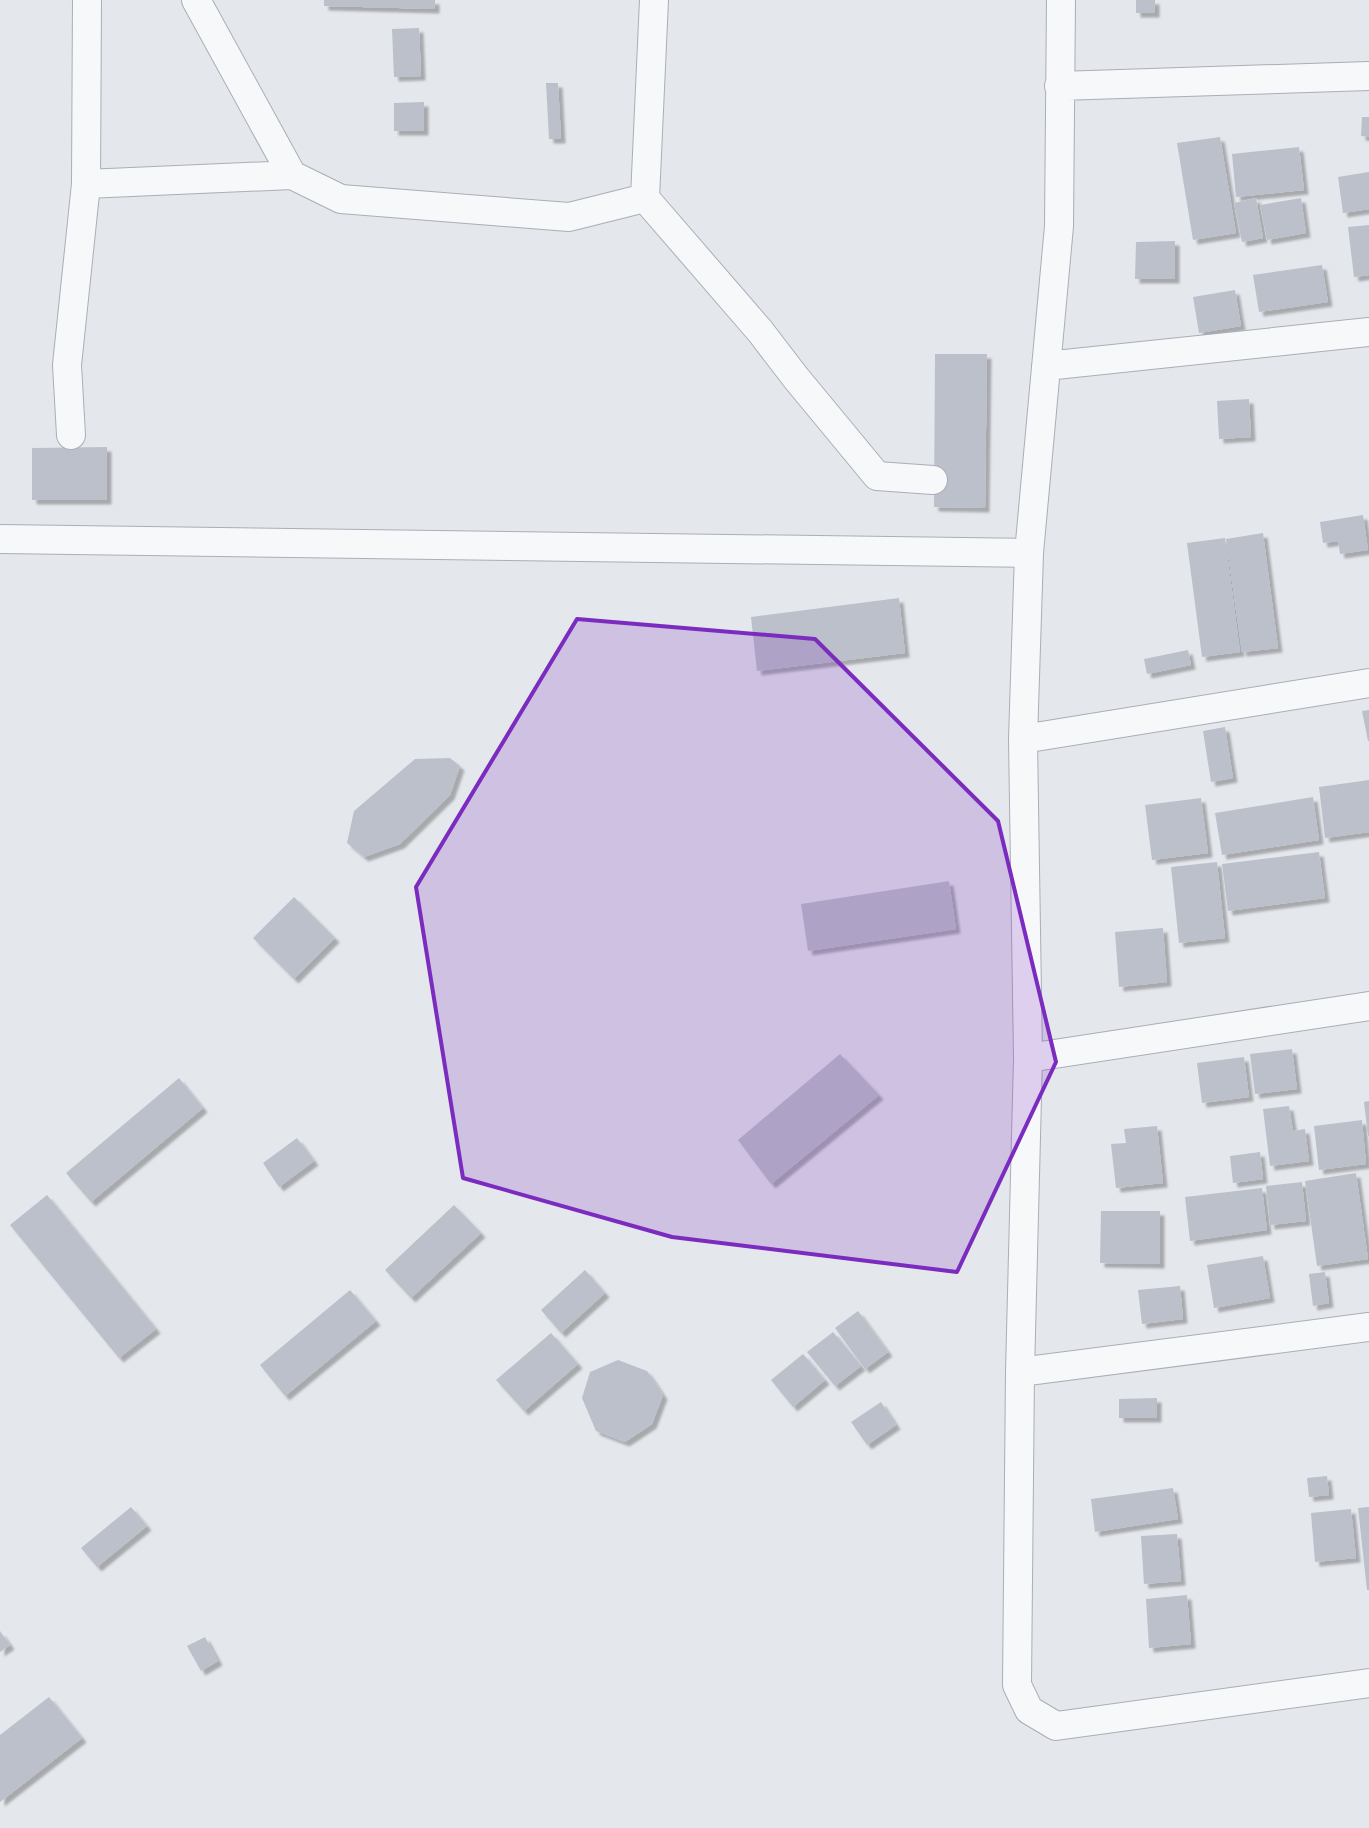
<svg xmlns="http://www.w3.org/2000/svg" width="1369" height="1828" viewBox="0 0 1369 1828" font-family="Commissioner,sans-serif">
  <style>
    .building { fill: #bbc0ca; filter: url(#shadow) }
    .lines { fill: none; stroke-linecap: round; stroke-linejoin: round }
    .minor-casing { stroke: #a9aeb7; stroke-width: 30 }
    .minor { stroke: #f7f8fa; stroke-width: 28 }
    .marked { fill: #7b2cbf; fill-opacity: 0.2; stroke: #7b2cbf; stroke-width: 4; stroke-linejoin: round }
  </style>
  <defs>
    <filter id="shadow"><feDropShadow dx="4.5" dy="4.5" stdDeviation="1" flood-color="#0004"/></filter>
  </defs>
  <rect width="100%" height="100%" fill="#e4e7ec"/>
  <path class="building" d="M324,0H435V9L324,6Z
    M1136,0H1155V13H1136Z
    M419,28L421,76L394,77L392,29Z
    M546,83H558L561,139H549Z
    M424,102V131H394V103Z
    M1362,117H1369V137L1361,136Z
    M1220,137L1236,233L1193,240L1177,143Z
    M1299,147L1304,190L1236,197L1232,154Z
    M1369,172V209L1343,213L1338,177Z
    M1256,198L1263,238L1242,242L1234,203Z
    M1301,198L1306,233L1267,240L1260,205Z
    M1369,225V275L1354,277L1348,227Z
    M1175,241V279H1135L1136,242Z
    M1322,265L1328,302L1259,312L1253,275Z
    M1235,290L1241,326L1199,333L1193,297Z
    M935,354H987L985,508L934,507Z
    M1249,399L1251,437L1219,439L1217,401Z
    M107,447V500H32V448Z
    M1363,515L1368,550L1340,554L1338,541L1323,543L1320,522Z
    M1263,533L1278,648L1242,652L1226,539Z
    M1225,538L1240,652L1202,657L1187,543Z
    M899,598L905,653L757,671L751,617Z
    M1188,650L1191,665L1147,674L1144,659Z
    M1369,710V741H1368L1362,711Z
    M1225,727L1233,778L1211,782L1203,731Z
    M450,758L460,766L450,795L400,844L364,857L347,843L354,811L415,759Z
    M1369,780V832L1325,838L1319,787Z
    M1313,797L1319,840L1222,855L1215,813Z
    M1201,798L1208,853L1152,860L1145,805Z
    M1319,852L1325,898L1228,911L1222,864Z
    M1217,862L1225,938L1179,943L1171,867Z
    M949,881L956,929L808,951L801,904Z
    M294,897L335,938L294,979L253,938Z
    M1163,928L1167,982L1119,987L1115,932Z
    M1292,1049L1297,1089L1255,1094L1250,1054Z
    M840,1054L879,1095L771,1184L738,1140Z
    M1244,1057L1249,1097L1202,1103L1197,1063Z
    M179,1078L203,1108L91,1202L66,1173Z
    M1369,1101V1136H1368L1364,1102Z
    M1289,1106L1293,1131L1305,1129L1309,1161L1270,1166L1263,1109Z
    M1362,1120L1366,1164L1319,1170L1314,1126Z
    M1157,1126L1163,1183L1116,1188L1111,1144L1126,1143L1124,1129Z
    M297,1138L314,1161L279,1187L263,1163Z
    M1260,1152L1263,1179L1233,1183L1230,1156Z
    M1356,1173L1368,1259L1317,1266L1305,1181Z
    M1302,1182L1306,1221L1270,1225L1266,1186Z
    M1262,1188L1267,1230L1190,1241L1185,1197Z
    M47,1195L156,1329L119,1358L10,1225Z
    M454,1205L481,1233L411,1298L385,1270Z
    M1101,1211H1160V1264L1100,1263Z
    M1263,1256L1270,1298L1214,1308L1207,1265Z
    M585,1270L605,1293L561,1333L541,1310Z
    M1325,1272L1329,1303L1313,1306L1309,1274Z
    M1180,1286L1183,1319L1142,1324L1138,1290Z
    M350,1290L376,1321L285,1396L260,1365Z
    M858,1311L888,1352L865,1369L835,1328Z
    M833,1332L861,1366L835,1386L807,1352Z
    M551,1333L578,1364L524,1411L496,1380Z
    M803,1354L825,1380L793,1407L771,1380Z
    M618,1360L647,1371L663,1395L652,1424L625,1442L596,1431L582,1398L590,1372Z
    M1157,1398V1418H1119V1399Z
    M881,1402L896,1425L867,1445L851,1422Z
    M1327,1476L1329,1495L1309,1497L1307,1478Z
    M1173,1488L1178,1519L1095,1532L1091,1499Z
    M131,1507L147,1526L97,1567L81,1548Z
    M1369,1507V1590H1367L1358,1508Z
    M1351,1509L1356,1558L1315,1562L1311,1513Z
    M1177,1534L1181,1581L1144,1584L1141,1536Z
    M1187,1595L1191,1644L1149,1648L1146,1599Z
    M0,1631L10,1645L0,1652Z
    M205,1637L218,1661L201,1671L187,1646Z
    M49,1697L82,1738L0,1802V1735Z"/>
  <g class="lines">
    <defs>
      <path id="minor" d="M196,0L292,175
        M654,0L645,198L760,331L796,378L877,476L933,480
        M1061,0L1059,226L1029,553L1023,739L1028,1058L1020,1372L1017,1685L1029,1710L1056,1726L1369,1683
        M1059,86L1369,76
        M86,184L292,175L341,199L569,217L645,198
        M1046,366L1369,332
        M71,435L67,365L86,184L87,0
        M0,539L1029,553
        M1023,739L1369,683
        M1028,1058L1369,1006
        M1020,1372L1369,1327"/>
    </defs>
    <use href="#minor" class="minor-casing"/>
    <use href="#minor" class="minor"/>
  </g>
  <path class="marked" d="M577,619L815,639L998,821L1056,1062L957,1272L672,1237L463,1178L416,887Z"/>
</svg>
